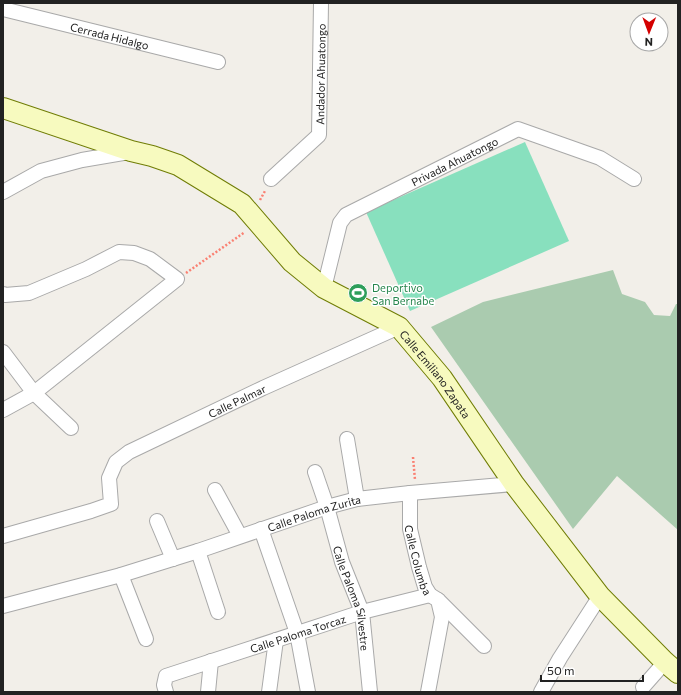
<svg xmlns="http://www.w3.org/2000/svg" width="681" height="695" viewBox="0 0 681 695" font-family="Commissioner,sans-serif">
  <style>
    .cemetery { fill: #aacbaf }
    .pitch { fill: #88e0be }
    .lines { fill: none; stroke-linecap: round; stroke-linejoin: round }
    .street-casing { stroke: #a9a9a9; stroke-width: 16 }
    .secondary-casing { stroke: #707d05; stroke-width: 22 }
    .path { stroke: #fa8072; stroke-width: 2.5; stroke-dasharray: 2 2; stroke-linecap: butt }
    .street { stroke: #fff; stroke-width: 14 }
    .secondary { stroke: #f7fabf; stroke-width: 20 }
    .labels { text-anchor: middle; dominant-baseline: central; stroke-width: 3; stroke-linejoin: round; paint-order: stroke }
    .street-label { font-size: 11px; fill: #222; stroke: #fff }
    .leisure-label { font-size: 11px; fill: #27864d; stroke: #fff; text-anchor: start }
  </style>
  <rect width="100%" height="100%" fill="#f2efe9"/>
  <path class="cemetery" d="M613,270L622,294L645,302L654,315L670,316L676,304H678V530L617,476L573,529L431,327L483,302Z"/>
  <path class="pitch" d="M525,142L569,241L410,311L366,212Z"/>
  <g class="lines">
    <defs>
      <g id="street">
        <path id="s1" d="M3,9L218,62"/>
        <path id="s2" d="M271,179L319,135L321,3"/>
        <path d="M3,192L41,171L82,160L129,152"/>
        <path id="s3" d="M324,288L340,223L346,215L518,129L600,158L634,179"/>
        <path d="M3,294L5,295L29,293L86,269L119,252L134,253L150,259L177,279L34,393L3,410"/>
        <path d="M3,352L34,393L71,428"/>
        <path d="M347,439L357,499"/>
        <path id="s4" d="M315,472L327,507L342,562L362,612L370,692"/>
        <path d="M215,490L240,536"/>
        <path id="s5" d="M410,493V529L419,567L425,587L430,595L438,600L442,617L428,692"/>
        <path d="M157,521L173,559"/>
        <path d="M261,529L297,633L308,692"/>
        <path id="s6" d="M3,536L91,511L111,504L109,478L116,462L129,452L263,388L399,327"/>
        <path d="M198,551L218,612"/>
        <path d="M121,575L146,639"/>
        <path d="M438,600L484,646"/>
        <path id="s7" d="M3,606L121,575L198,551L327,507L357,499L410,493L514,484"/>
        <path d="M643,687L665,662"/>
        <path id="s8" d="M166,692L164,685L166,676L362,612L430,595"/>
        <path d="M208,692L211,661"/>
        <path d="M269,692L276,640"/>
        <path d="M541,692L560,658L600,596"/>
      </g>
      <g id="secondary">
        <path id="s9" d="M3,108L131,151L152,156L178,165L242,204L292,262L324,288L399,327L442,378L514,484L600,596L665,662L678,673"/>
      </g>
    </defs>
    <use href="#street" class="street-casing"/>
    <use href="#secondary" class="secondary-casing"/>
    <path class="path" d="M260,200L265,191
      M186,273L245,232
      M413,457L415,480"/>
    <use href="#street" class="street"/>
    <use href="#secondary" class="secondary"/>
  </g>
  <defs>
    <symbol id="stadium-disc" viewBox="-11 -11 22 22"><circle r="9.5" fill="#2e9e5b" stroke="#fff"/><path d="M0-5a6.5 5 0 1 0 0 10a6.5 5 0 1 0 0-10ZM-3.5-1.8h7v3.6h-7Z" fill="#fff"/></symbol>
  </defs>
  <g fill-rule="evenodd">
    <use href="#stadium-disc" x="347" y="282" width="22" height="22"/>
  </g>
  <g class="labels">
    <g class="street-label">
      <text stroke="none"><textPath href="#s1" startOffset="110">Cerrada Hidalgo</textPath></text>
      <text stroke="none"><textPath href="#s2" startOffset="126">Andador Ahuatongo</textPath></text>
      <text stroke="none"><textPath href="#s3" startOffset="198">Privada Ahuatongo</textPath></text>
      <text stroke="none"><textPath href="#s9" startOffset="521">Calle Emiliano Zapata</textPath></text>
      <text stroke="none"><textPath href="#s6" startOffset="292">Calle Palmar</textPath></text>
      <text stroke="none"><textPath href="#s7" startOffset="325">Calle Paloma Zurita</textPath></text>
      <text stroke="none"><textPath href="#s5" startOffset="68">Calle Columba</textPath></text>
      <text stroke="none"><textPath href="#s4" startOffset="132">Calle Paloma Silvestre</textPath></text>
      <text stroke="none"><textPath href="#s8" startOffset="155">Calle Paloma Torcaz</textPath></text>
    </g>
    <g class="leisure-label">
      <text x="372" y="287">Deportivo<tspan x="372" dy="13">San Bernabe</tspan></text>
    </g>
  </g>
  <rect width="681" height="695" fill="none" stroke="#222222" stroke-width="8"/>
  <g transform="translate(649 32) rotate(181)"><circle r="19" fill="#ffffff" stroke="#a7a7a7"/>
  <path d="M0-3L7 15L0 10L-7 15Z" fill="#d40000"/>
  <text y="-6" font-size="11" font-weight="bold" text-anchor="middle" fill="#222222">N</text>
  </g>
  <path d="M541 675v6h102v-6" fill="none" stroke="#222222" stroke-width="2"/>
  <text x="547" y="675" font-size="12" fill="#222222" stroke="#ffffff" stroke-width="3" paint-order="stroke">50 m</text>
</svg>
